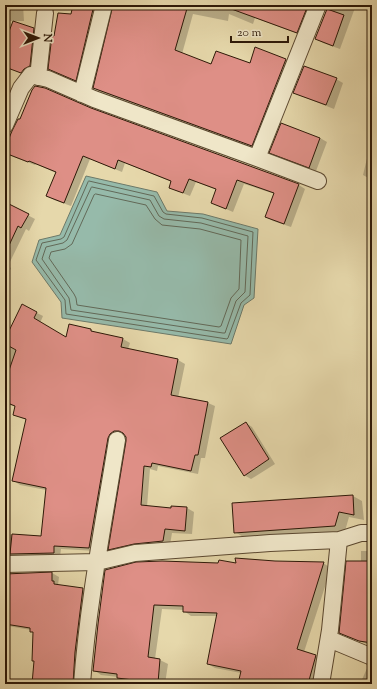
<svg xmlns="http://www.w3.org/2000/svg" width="377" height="689" viewBox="0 0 377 689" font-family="'Sorts Mill Goudy',serif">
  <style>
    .water { fill: #96baaa; stroke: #6c7969 }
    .shadow { fill: #0003 }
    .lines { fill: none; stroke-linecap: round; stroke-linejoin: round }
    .shore { stroke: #626958; stroke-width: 1 }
    .building { fill: #de8f86; stroke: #2d1807 }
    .minor-casing { stroke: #5b4830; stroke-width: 18 }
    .minor { stroke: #efe6c8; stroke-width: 16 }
  </style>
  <rect width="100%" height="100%" fill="#e6d8ab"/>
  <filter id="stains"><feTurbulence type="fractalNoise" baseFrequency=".005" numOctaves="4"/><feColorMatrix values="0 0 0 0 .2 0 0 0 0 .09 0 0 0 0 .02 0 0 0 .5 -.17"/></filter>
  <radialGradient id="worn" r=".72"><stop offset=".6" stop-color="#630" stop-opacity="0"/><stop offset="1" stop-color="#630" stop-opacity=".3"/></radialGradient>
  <path class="water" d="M86,176L157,192L167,211L203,214L258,229L254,298L244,305L231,344L62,318L61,302L32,262L39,240L60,235Z"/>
  <path class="shadow" d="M5,5H23L24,21H5Z
    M74,5H102L82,84L56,73L49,69L55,37L72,15Z
    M114,5H316L304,36L255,18L253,24L229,14L228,21L193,14L182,54L212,65L250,64L256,49L286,60L293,64L259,149L101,92L94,88Z
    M328,5H356L340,49L323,43L316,39L328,9Z
    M33,29L40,33L34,71L5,59V45Z
    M336,79L343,83L334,109L301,96L294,93Z
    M90,109L299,185L305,189L291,227L273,221L266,217L275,194L244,184L233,212L212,203L217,190L196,182L190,196L177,191L170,187L172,182L125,163L122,172L90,159L71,206L54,200L47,196L56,173L36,164L35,165L11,156L5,152V151Z
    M320,138L327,142L316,171L277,156Z
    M369,150L372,151V180L363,175Z
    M5,203L35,219L29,231L26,229L8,266L11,268L5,282Z
    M23,306L43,316L40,323L66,339L69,325L91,330L96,333L123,339L130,343L128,349L178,360L185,364L178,398L208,403L215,406L205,458H201L198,474L158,466L157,471L150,469L147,507L172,509V507L187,508L194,512L192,534L172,533L170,545L116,553L110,549L127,441L125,434H121L96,551L61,549L60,557L5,562V534L42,537L46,490L20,485L14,481L27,420L21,418L14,414L16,407L5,403V341Z
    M246,423L252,427L275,464L251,479L244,475Z
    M353,496L362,501L364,520L349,517L345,531L245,538L235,532Z
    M361,551H372V646L348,637L340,632L361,562Z
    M323,563L331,568L304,652L316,656L323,660L315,684H239L241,673L215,668L208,664L217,616H191L184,611V610L162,609L155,659L160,660L168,664L165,684H140L125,682L118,678V677L101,675L94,670L99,624L237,564Z
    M52,573L59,577L58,585L83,589L90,593L79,684H33L34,661L33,660L34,633L31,631V630L8,626L6,637H5V574Z
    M368,666L372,667V684H360Z"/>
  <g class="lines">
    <path class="shore" d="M89,181L154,196L163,212L166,214L202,218L253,232L250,295L241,303L228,338L227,339L66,314L65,300L36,260L42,243L61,239L64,237L88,182Z
      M92,187L150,200L159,216L164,219L201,223L248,236L245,292L236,301L225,333H223L71,310L69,298L42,259L46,247L63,243L67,240L91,188Z
      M96,194L146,205L155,219L162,225L200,229L241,240L239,289L231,298L221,326L219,327L77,305L76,298L74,294L49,258L51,252L65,249L72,244L94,195Z"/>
  </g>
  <path class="building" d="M73,5H94L76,81L48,69L52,35L54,36L58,13L71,14Z
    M113,5H188L175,50L211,64L216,51L250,63L255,47L286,59L252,146L93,88Z
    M226,5H308L297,33L226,7Z
    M327,9L344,15L333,46L315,39Z
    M13,21L34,28L30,66L24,69L21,73L5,67V42Z
    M304,66L337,78L326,105L293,93Z
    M35,86L45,88L91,108L299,184L284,224L265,217L274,193L237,180L226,209L211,203L216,189L189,179L183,193L169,188L171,181L118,160L115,169L83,156L64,203L46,196L56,172L29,161L28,162L5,153V148L12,131L18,119H20L32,90Z
    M281,123L320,138L309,168L269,153Z
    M5,202L29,214L21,228L18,226L5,254Z
    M22,304L37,312L34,318L66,337L69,324L91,329V331L123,338L121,347L178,359L171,395L208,402L198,455H195L191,471L152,463L151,467L144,466L141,505L171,508V506L187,507L185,531L165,529L163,541L134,544L108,550L126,441V437L123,433L119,431H114L110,434L108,438L89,548L54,546V553L10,554L12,534L41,536L46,488L12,481L26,419L13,415L15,406L5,402V382L16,350L5,344V339Z
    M246,422L269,459L244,476L220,438Z
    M353,495L354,515L339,512L335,526L234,533L232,503Z
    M235,558L275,561L324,562L297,649L316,655L308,684H238L241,671L207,664L217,613L183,612V606L154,605L148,657L160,659L158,683L117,678V674L93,671L98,624L105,570L136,562L162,561L218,563L219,560L236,563Z
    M346,561H372V643L359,641L339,633Z
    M52,572V581H54V584L83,588L75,652L73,684H32L34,661H32L33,632H30V628L5,624V574Z"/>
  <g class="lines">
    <defs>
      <path id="minor" d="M38,77L45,13
        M82,94L104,5
        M5,125L21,88L31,75L48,79L94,99L257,158L318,181
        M257,158L318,5
        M5,564L97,562L135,553L270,543L339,540L361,533H372
        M329,639L372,657
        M82,684C88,602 104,521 117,440
        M321,684L330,630L339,540"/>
    </defs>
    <use href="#minor" class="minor-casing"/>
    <use href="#minor" class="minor"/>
  </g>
  <rect width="377" height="689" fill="none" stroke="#e6d8ab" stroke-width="20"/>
  <rect x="6" y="6" width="365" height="677" fill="none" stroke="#2d1807" stroke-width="2"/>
  <rect x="10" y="10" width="357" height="669" fill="none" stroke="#2d1807"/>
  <g transform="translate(38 38) rotate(90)" stroke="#efe6c8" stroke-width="3" paint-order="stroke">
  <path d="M0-3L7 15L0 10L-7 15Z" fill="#2d1807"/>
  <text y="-6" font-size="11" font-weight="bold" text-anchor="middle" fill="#2d1807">N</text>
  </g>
  <path d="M231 36v6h57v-6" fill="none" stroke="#2d1807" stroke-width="2"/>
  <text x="237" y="36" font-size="12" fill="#2d1807" stroke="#efe6c8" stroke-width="3" paint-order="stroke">20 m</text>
  <rect width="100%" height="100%" filter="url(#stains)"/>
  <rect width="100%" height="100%" fill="url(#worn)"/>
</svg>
